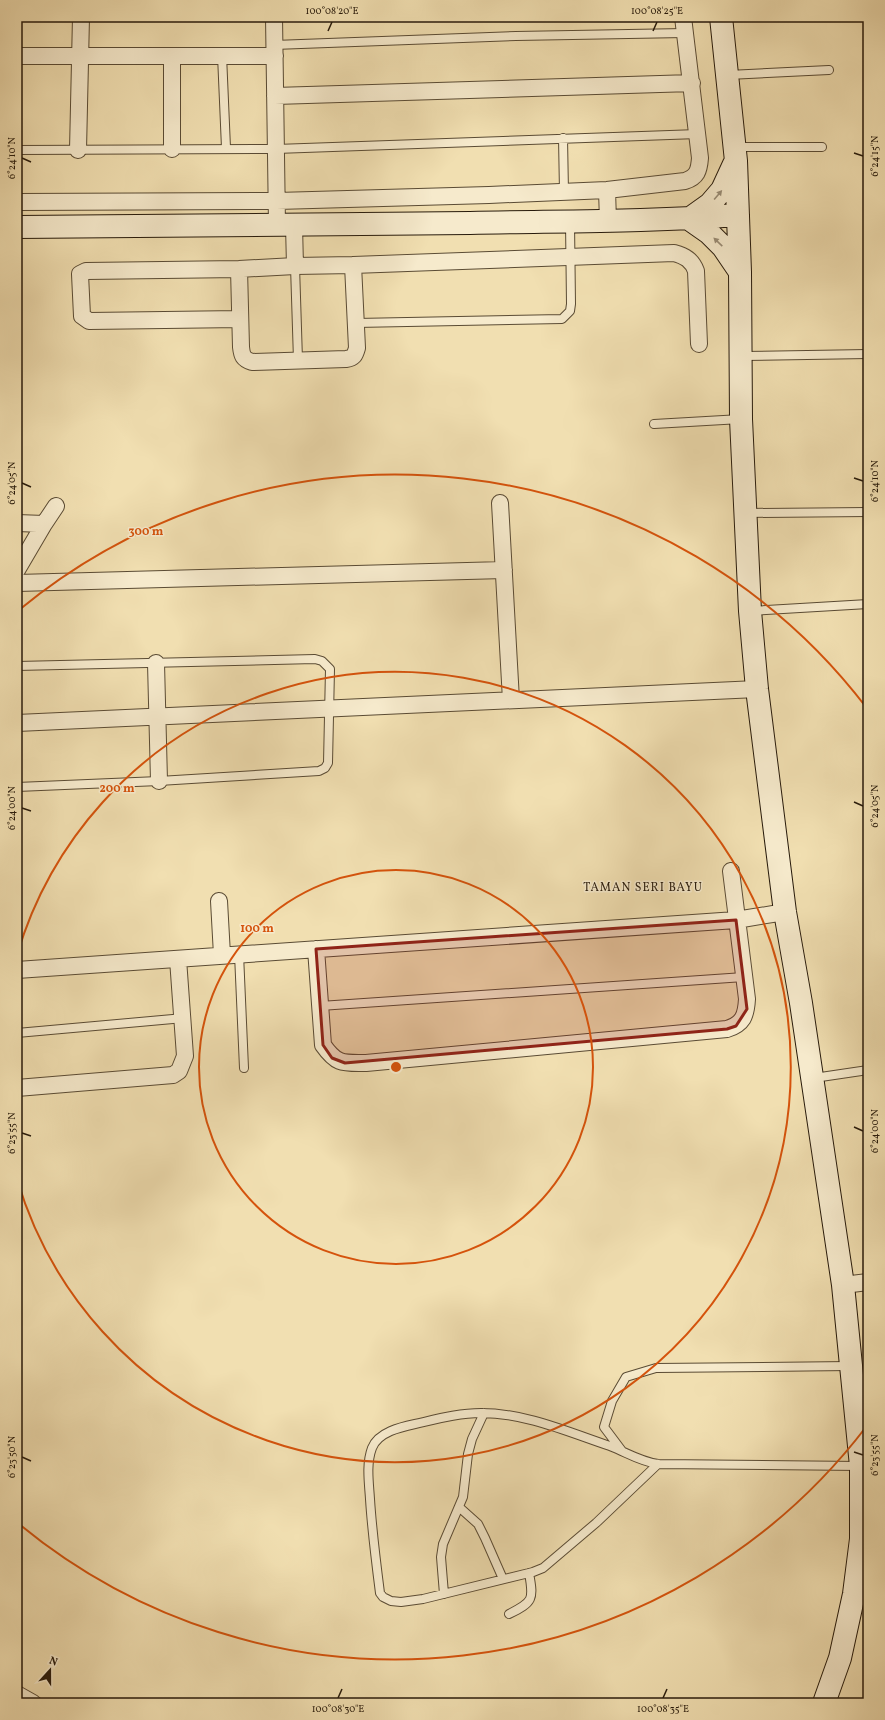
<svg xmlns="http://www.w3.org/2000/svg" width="885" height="1720" viewBox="0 0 885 1720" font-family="Vollkorn,serif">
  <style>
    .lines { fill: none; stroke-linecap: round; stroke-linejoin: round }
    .lane-casing { stroke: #5a4b34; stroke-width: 10 }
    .street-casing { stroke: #5a4b34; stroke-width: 18 }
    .secondary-casing { stroke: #271a0b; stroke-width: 24 }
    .lane { stroke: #f6eacc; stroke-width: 8 }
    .street { stroke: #f6eacc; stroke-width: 16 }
    .secondary { stroke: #f6eacc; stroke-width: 22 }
    .oneway { fill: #998c75 }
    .marked { fill: #8f2418; fill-opacity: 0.2; stroke: #8f2418; stroke-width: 3; stroke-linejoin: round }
    .ticks { fill: none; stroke: #271a0b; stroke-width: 1.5 }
    .ring { fill: none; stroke: #d5530c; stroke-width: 2 }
    .labels { text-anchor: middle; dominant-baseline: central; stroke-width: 3; stroke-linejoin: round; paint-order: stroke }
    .neighbourhood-label { font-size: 12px; letter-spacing: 1px; fill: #271a0b; stroke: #f6eacc }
    .centre { fill: #d5530c; stroke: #f6eacc; stroke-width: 2 }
    .ring-label { font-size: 12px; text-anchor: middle; font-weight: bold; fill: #d5530c; stroke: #f6eacc; stroke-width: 3; stroke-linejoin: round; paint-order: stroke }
    .neatline { fill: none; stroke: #271a0b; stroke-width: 1.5 }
    .ticks-label { font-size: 10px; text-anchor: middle; fill: #271a0b }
  </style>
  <rect width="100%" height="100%" fill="#f1dfb1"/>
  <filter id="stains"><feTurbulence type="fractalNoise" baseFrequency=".005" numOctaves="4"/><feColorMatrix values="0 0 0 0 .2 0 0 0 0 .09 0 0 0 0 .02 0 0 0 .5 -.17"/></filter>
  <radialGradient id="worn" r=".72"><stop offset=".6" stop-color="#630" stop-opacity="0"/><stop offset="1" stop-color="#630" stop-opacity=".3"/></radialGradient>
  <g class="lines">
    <defs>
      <path id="lane" d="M274,45L516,36L685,33
        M222,55L226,148
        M728,75L829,70
        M563,138L564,192
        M735,147H822
        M17,150L276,149L698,134
        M295,266L298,360
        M356,323L562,319L570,311L571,304L570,222
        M742,356L868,354
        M654,424L741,419
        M747,513L868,512
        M751,611L868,604
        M17,666L315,659L322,661L330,669L328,763L325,768L319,771L159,781L17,787
        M239,954L244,1068
        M320,1006L744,977
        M17,1033L184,1018
        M814,1078L868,1070
        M622,1451L604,1427L612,1401L626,1377L656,1368L850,1366
        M658,1464L596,1523L543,1568L533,1572L423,1599L401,1602L391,1601L383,1597L380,1593C376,1562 372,1531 370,1499C369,1483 366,1464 372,1448C378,1432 401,1427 415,1424C437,1419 459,1413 481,1413C526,1413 568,1432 610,1446C628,1453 639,1461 658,1464L860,1466
        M459,1507L478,1524L485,1538L503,1579
        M444,1594L441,1557L443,1544L463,1497L468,1454L472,1439L484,1413
        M509,1614C533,1602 534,1600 529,1573"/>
      <path id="street" d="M274,17L277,225
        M17,56H275
        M172,56V149
        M275,96L692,83
        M78,150L81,17
        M607,190L608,221
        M17,202L277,201L489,195L607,190L685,181C697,177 699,171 700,158L683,17
        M294,225L295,266
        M239,269L241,347C242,356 243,359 252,362L346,359C354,358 355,355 357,348L353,265
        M240,319L89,321L82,316L80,274L86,271L239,269L295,266L353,265L674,253C685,256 692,260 696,271L699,344
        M500,503L511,700
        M17,523L44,524
        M17,570L44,524L56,506
        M17,583L504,570
        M156,663L159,781
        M17,723L757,689
        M219,901L222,955
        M316,949L323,1045C337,1065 343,1063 366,1063L727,1029C743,1024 746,1016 747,999L731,871
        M17,970L736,920L785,912
        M17,1088L173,1075L179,1071L185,1056L178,959
        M843,1285L868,1282
        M17,1694L33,1703"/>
      <path id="secondary" d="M721,17L736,161L740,272L741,419L750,611L757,689L785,912L801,1003L843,1285L861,1466V1539L854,1594L840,1658L824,1703
        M689,219L710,204L722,190L734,164
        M689,219L709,233L723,247L740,272
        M17,227C168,226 319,225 470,223C559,221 649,222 738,215"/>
    </defs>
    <use href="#lane" class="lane-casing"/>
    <use href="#street" class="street-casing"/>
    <use href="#secondary" class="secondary-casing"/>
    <use href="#lane" class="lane"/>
    <use href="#street" class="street"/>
    <use href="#secondary" class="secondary"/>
  </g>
  <defs><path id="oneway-solid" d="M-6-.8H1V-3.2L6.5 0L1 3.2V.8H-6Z"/></defs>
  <g class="oneway">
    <use href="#oneway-solid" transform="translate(718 195) rotate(-50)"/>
    <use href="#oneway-solid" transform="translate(718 242) rotate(-136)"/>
  </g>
  <path class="marked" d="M736,920L747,1009L736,1026L727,1029L345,1063L332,1058L323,1045L316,949Z"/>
  <path class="ticks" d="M328,31L332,22M653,31L657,22M854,153L863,156M22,158L31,162M854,478L863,481M22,483L31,487M854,802L863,806M22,808L31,811M854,1127L863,1131M22,1133L31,1136M854,1452L863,1455M22,1457L31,1461M338,1698L342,1689M663,1698L667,1689"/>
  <g class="ring">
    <circle cx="396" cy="1067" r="197"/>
    <path d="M17 955A395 395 0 1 1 17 1179"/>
    <path d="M866 1427A592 592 0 0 1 19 1524M19 610A592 592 0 0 1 866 707"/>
  </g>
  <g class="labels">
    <g class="neighbourhood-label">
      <text x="643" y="888">TAMAN SERI BAYU</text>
    </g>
  </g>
  <circle cx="396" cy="1067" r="6" class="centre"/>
  <g class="ring-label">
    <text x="146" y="535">300 m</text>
    <text x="117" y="792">200 m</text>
    <text x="257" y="932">100 m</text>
  </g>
  <rect width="885" height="1720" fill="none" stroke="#f1dfb1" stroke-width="44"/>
  <g transform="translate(50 1670) rotate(21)" stroke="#f6eacc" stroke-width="3" paint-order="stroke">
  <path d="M0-3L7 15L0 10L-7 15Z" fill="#271a0b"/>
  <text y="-6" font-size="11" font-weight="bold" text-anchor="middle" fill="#271a0b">N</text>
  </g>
  <rect x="22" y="22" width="841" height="1676" class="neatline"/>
  <g class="ticks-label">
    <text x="332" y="14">100°08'20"E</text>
    <text x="657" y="14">100°08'25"E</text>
    <text transform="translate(874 156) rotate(-90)" y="4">6°24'15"N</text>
    <text transform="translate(11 158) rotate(-90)" y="4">6°24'10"N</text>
    <text transform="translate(874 481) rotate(-90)" y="4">6°24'10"N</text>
    <text transform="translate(11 483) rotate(-90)" y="4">6°24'05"N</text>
    <text transform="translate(874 806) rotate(-90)" y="4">6°24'05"N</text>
    <text transform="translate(11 808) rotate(-90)" y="4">6°24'00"N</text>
    <text transform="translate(874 1131) rotate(-90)" y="4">6°24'00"N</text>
    <text transform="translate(11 1133) rotate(-90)" y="4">6°23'55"N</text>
    <text transform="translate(874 1455) rotate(-90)" y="4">6°23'55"N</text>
    <text transform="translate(11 1457) rotate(-90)" y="4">6°23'50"N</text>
    <text x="338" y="1712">100°08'30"E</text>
    <text x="663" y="1712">100°08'35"E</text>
  </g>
  <rect width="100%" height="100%" filter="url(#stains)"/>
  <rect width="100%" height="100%" fill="url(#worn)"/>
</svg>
